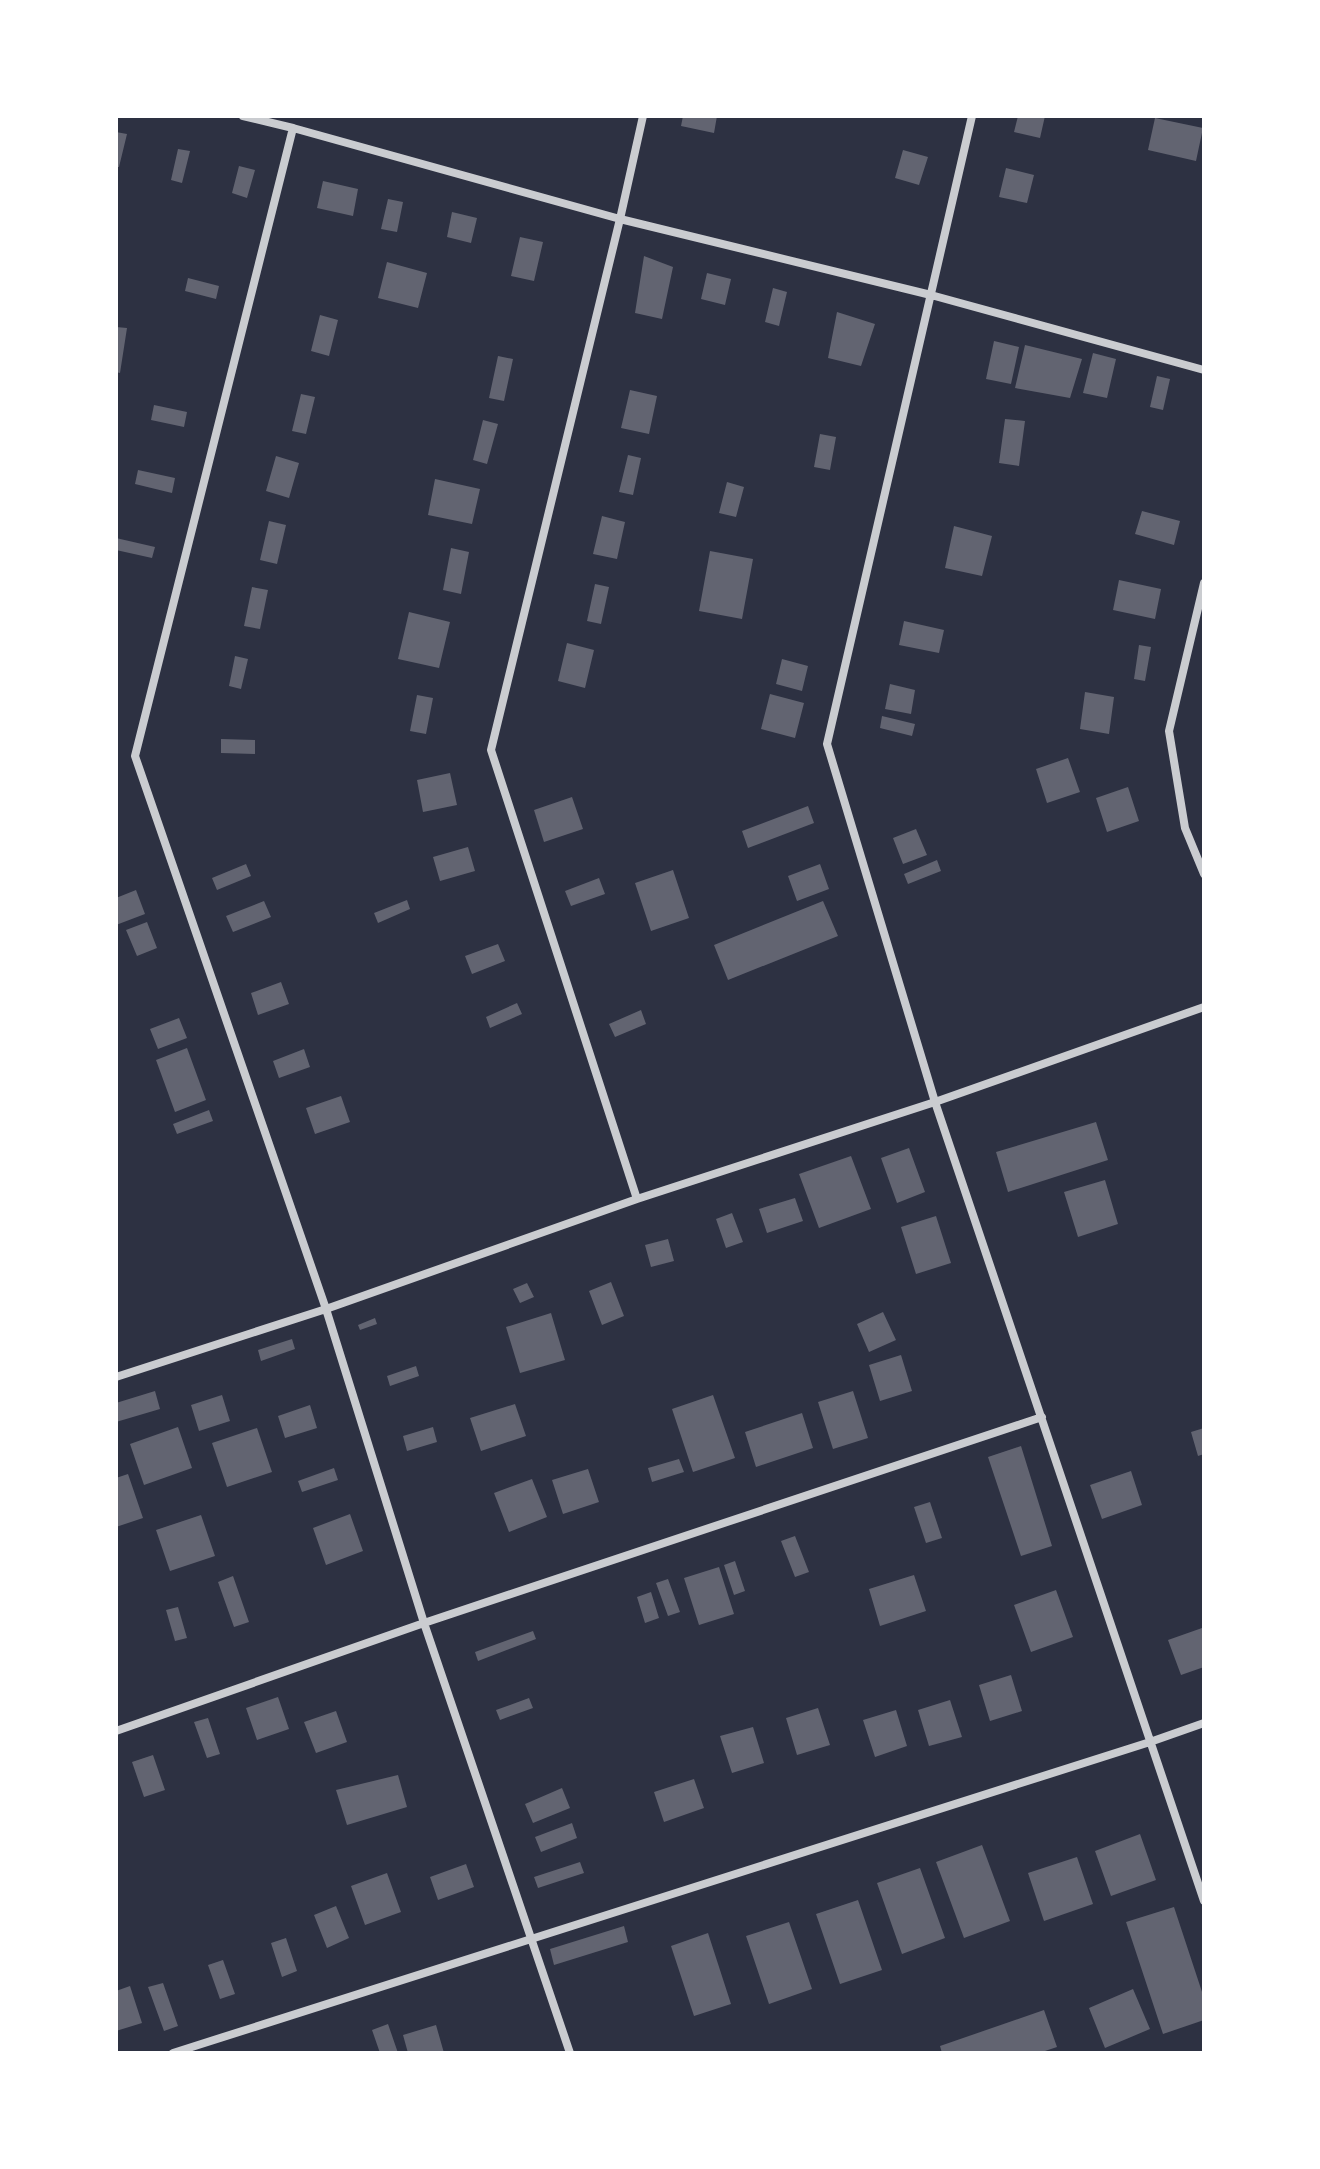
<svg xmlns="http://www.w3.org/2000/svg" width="1320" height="2169" viewBox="0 0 1320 2169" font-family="Roboto,sans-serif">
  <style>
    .building { fill: #626471 }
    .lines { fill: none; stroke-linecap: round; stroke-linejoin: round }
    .minor { stroke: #caccd0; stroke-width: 8 }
  </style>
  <rect width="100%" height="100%" fill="#2d3142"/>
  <path class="building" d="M683,116H717L714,133L681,126Z
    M1018,116H1045L1040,138L1014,132Z
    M1155,118L1203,128L1196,161L1148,150Z
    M116,132L127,134L119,167H116Z
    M178,149L190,151L182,183L171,180Z
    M903,150L928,157L919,185L895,178Z
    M239,166L255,170L247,198L232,193Z
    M1006,168L1034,175L1027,203L999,197Z
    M323,181L358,189L353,216L317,208Z
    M388,199L403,202L397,232L381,229Z
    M452,212L477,218L471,243L447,237Z
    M520,237L543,242L534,281L511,276Z
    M644,256L673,267L662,319L635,313Z
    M387,262L427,273L418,308L378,298Z
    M707,273L731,279L725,305L701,299Z
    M188,278L219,286L216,299L185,291Z
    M773,288L787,292L779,326L765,322Z
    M837,312L875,324L861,366L828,358Z
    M320,315L338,320L329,356L311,351Z
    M116,327L127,328L120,373L116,372Z
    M994,341L1019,347L1011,384L986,379Z
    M1025,345L1082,359L1070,398L1015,388Z
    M1093,353L1116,359L1107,398L1083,393Z
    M498,356L513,359L504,401L489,398Z
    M1157,376L1170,379L1163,410L1150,407Z
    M630,390L657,396L649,434L621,428Z
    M301,394L315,397L306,434L292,431Z
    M154,405L187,412L184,427L151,420Z
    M1005,419L1025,421L1019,466L999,463Z
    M483,420L498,424L487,464L473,460Z
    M820,434L836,437L830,470L814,467Z
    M628,455L641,458L633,495L619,492Z
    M276,456L299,463L289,498L266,491Z
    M138,470L175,478L172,493L135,484Z
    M435,479L480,489L472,524L428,515Z
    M727,482L744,487L736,517L719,513Z
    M1142,511L1180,521L1174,545L1135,534Z
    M602,516L625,522L617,559L593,554Z
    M269,521L286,525L277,564L260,560Z
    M954,526L992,536L982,576L945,568Z
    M116,538L155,547L152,558L116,550Z
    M451,548L469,552L461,594L443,590Z
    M710,551L753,559L742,619L699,611Z
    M1119,580L1161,589L1155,619L1113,610Z
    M595,584L609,587L601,624L587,621Z
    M252,587L268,590L260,629L244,626Z
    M409,612L450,622L439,668L398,659Z
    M904,621L944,630L939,653L899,645Z
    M567,643L594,650L585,688L558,681Z
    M1139,645L1151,647L1145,681L1134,679Z
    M235,656L248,659L241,689L229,686Z
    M782,659L808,666L802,691L776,684Z
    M890,684L915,690L911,714L885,709Z
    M1085,692L1114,697L1109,734L1080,729Z
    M770,694L804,703L795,738L761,729Z
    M417,695L433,698L426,734L410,731Z
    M882,716L915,724L912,736L880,728Z
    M221,739L255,740V754L221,753Z
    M1068,758L1080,792L1047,803L1036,769Z
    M450,773L457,805L423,812L417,780Z
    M1128,787L1139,821L1107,832L1096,798Z
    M572,797L583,829L544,842L534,810Z
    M808,806L814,823L748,848L742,831Z
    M916,829L927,855L903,864L893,838Z
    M468,847L475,871L440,881L433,857Z
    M937,860L941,871L908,884L904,874Z
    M246,864L251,876L217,890L212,878Z
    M820,864L829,889L797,901L788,876Z
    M673,870L689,918L651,931L635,883Z
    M599,878L605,894L571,906L565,891Z
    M136,890L145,914L116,925V898Z
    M407,900L410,909L378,923L374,913Z
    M264,901L271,917L233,932L226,916Z
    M823,901L838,936L728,980L714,945Z
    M147,922L157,948L137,956L126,930Z
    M498,944L505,961L472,974L465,956Z
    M281,982L289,1004L258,1015L251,993Z
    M517,1003L522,1014L490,1028L486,1017Z
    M641,1010L646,1024L615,1037L609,1024Z
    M179,1018L187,1038L158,1049L150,1029Z
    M187,1048L206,1100L175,1112L156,1060Z
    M304,1049L310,1067L279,1078L273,1061Z
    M341,1096L350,1122L315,1134L306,1108Z
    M209,1110L213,1121L177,1134L173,1124Z
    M1096,1122L1108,1160L1008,1192L996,1152Z
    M909,1148L925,1192L897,1203L881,1158Z
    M851,1156L871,1209L819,1228L799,1174Z
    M1105,1180L1118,1224L1078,1237L1064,1192Z
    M795,1198L803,1221L767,1233L759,1209Z
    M732,1213L743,1242L726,1248L716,1219Z
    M936,1216L951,1263L916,1274L901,1227Z
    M668,1239L674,1261L651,1267L645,1245Z
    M611,1282L624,1316L602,1325L589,1291Z
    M527,1283L534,1297L520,1303L513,1289Z
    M883,1312L896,1340L869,1352L857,1324Z
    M551,1313L565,1360L520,1373L506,1327Z
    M375,1318L377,1324L360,1330L358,1325Z
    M292,1339L295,1349L261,1361L258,1350Z
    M901,1355L912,1391L880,1401L869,1365Z
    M416,1366L419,1376L390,1386L387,1376Z
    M155,1391L160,1409L116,1422V1403Z
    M853,1391L868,1438L833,1449L818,1402Z
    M222,1395L230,1421L199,1431L191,1405Z
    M713,1395L735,1458L693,1472L672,1409Z
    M515,1404L526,1436L481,1451L470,1418Z
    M310,1405L317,1428L285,1438L278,1416Z
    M802,1413L813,1448L756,1467L745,1432Z
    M178,1427L192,1468L144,1485L130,1444Z
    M433,1427L437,1442L407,1451L403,1436Z
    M257,1428L272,1472L227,1487L212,1443Z
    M1204,1428V1454L1198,1456L1191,1432Z
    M1021,1446L1052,1546L1021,1556L988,1457Z
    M679,1459L684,1472L652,1482L648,1468Z
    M334,1468L338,1480L302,1492L298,1481Z
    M588,1469L599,1502L563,1514L552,1480Z
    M1131,1471L1142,1505L1102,1519L1090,1485Z
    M128,1474L143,1518L116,1527V1478Z
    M532,1479L547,1517L509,1532L494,1493Z
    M930,1502L942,1538L926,1543L914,1507Z
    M350,1514L363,1551L326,1565L313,1528Z
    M201,1515L215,1556L170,1571L156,1530Z
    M795,1536L809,1572L795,1577L781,1541Z
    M735,1561L745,1591L734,1595L724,1565Z
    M719,1567L734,1614L699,1625L684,1578Z
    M914,1575L926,1611L880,1626L869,1589Z
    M233,1576L249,1622L234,1627L218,1582Z
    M668,1579L680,1612L668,1616L656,1583Z
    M1056,1590L1073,1637L1031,1652L1014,1605Z
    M651,1592L659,1618L645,1623L637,1597Z
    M178,1607L187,1638L175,1641L166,1610Z
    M1202,1628L1204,1634V1667L1181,1675L1168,1640Z
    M533,1631L536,1639L478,1661L475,1652Z
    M1011,1675L1022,1711L990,1721L979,1685Z
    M278,1697L289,1729L257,1740L246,1708Z
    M529,1698L533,1708L500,1720L496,1710Z
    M950,1700L962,1737L929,1746L918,1710Z
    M818,1708L830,1745L797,1755L786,1718Z
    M896,1710L907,1746L875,1757L863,1720Z
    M336,1711L347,1742L316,1753L304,1722Z
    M208,1718L220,1754L207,1758L194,1722Z
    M753,1727L764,1763L732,1773L720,1736Z
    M153,1755L165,1790L144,1797L132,1762Z
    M398,1775L407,1807L347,1825L336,1790Z
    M694,1779L704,1808L664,1822L654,1792Z
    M562,1788L570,1808L533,1823L525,1804Z
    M572,1823L577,1838L541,1852L535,1837Z
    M1140,1834L1156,1880L1111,1896L1095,1851Z
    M982,1845L1010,1921L964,1938L936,1862Z
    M1077,1857L1093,1904L1044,1921L1028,1873Z
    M580,1862L584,1873L538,1888L534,1877Z
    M466,1864L474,1887L438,1900L430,1877Z
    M920,1868L945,1938L902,1954L877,1883Z
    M387,1873L401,1912L365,1925L351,1886Z
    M858,1900L882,1970L840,1984L816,1914Z
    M336,1906L349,1938L327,1948L314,1915Z
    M1174,1907L1204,1998V2020L1163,2034L1126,1922Z
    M789,1922L812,1989L769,2004L746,1936Z
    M624,1926L628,1942L554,1965L550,1949Z
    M708,1933L731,2004L694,2016L671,1946Z
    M286,1938L297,1971L282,1977L271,1943Z
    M223,1960L235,1994L220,1999L208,1965Z
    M163,1983L178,2026L164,2031L148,1987Z
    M130,1986L142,2023L116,2031V1991Z
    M1133,1989L1150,2029L1105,2048L1089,2008Z
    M1044,2010L1057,2047L1039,2053H942L940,2046Z
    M388,2024L398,2053H380L372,2030Z
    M436,2025L444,2053H408L403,2035Z"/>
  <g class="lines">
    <path class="minor" d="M243,116L293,128L620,219L931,295L1204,370
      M972,116L827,744L935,1102L1204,1901
      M293,128L135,756L326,1309L424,1623L570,2053
      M1204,583L1169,731L1185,828L1204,874
      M637,1199L491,750L620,219L643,116
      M116,1377L326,1309L637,1199L935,1102L1204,1007
      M116,1731L424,1623L1042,1417
      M173,2053L1150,1742L1204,1723"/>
  </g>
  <rect width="1320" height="2169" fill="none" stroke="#ffffff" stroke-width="236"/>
</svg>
